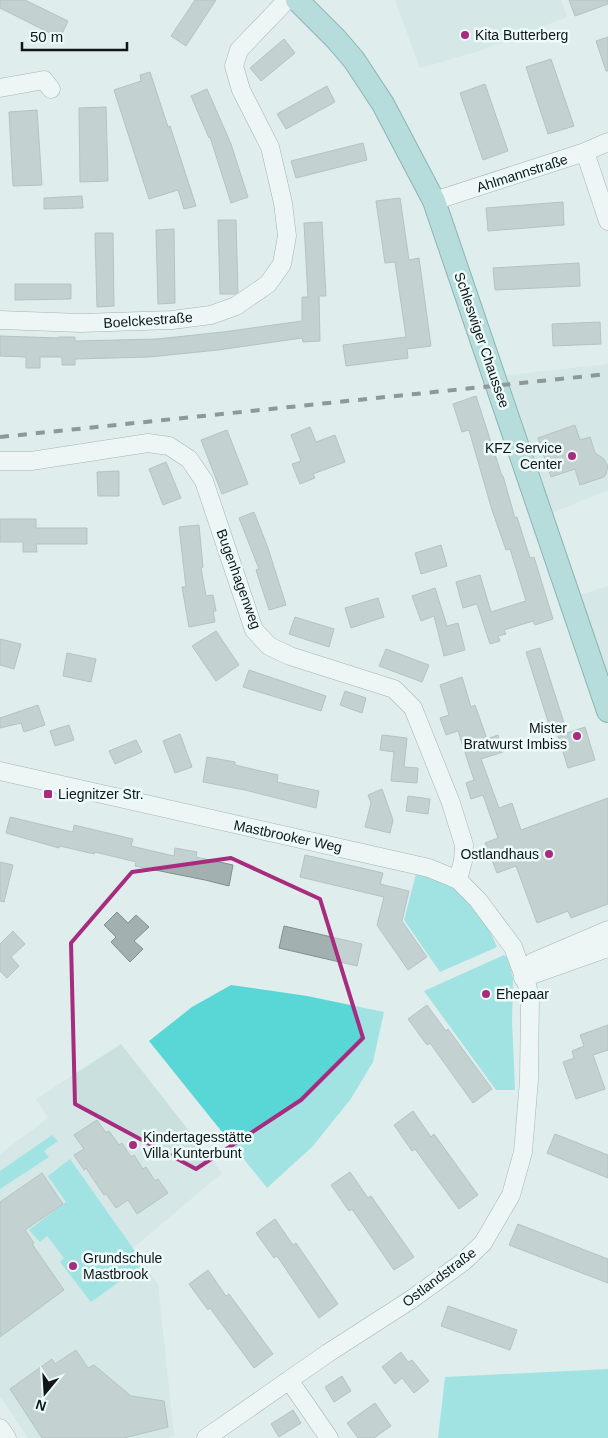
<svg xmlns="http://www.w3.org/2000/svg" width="608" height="1438" viewBox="0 0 608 1438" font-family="Helvetica,sans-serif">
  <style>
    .built { fill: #c9e0df }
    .green { fill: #58d7d6 }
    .building { fill: #a3b0b0; stroke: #828f8e }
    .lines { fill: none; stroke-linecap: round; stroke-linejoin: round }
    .minor-casing { stroke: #636f6f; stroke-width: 19 }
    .major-casing { stroke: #297070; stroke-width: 24 }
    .minor { stroke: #fff; stroke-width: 18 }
    .major { stroke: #86c7c7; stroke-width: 22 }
    .rail { stroke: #2c3232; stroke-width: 4; stroke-dasharray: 9 9; stroke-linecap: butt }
    .marked { fill: none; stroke: #a72b7e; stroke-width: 4; stroke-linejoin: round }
    .poi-dot { fill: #a72b7e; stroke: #ecfaf9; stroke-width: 2 }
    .labels { text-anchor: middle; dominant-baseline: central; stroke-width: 5; stroke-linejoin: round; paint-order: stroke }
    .poi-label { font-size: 14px; fill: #111616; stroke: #ecfaf9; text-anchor: start }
    .street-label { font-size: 14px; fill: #111616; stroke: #ecfaf9 }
  </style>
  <rect width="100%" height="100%" fill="#dfedec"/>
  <path class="built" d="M395,0H561L567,17L476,52L420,68Z
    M608,364V490L542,517L507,375Z
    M608,586V703L570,598Z
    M121,1044L222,1173L133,1248L158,1285L174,1435L169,1438H28L0,1396V1154L48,1118L36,1099Z"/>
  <path class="green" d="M416,874L439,878L462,894L485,920L497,947L440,972L404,920Z
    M504,955L508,958L513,978L512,1020L515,1090H496L424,991Z
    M231,985L307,996L384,1012L373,1062L350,1100L312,1147L267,1188L149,1041L192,1007Z
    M52,1135L58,1141L44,1151L49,1157L0,1189V1171Z
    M70,1159L144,1264L91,1302L60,1262L64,1258L47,1236L40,1242L29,1230L66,1202L48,1176Z
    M608,1369V1438H438L445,1377Z"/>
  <path class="building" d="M0,0H25L68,21L60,38L0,8Z
    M195,0H216L186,46L171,36Z
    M569,0H608V4L575,16Z
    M608,37V71H606L596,41Z
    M284,39L295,53L261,81L250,68Z
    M551,59L574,126L548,134L526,67Z
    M150,72L168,127L170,126L196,206L184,209L178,190L149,199L114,90L141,81L140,75Z
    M485,84L508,151L483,160L460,93Z
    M327,86L335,102L286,129L277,114Z
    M207,89L231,144L248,197L231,203L210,137L209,138L191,96Z
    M106,107L108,181L80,182L79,108Z
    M37,110L42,185L13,186L9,112Z
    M363,143L367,160L296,178L291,161Z
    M82,196L83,208L44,209V198Z
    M400,198L409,260L419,258L431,346L407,349L408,358L346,366L343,345L406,337L395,262L385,263L376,201Z
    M563,202L564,225L488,231L486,208Z
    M218,220H236L238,292L235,294H220Z
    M322,222L326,296H319L320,341L303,342L302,338L218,350L149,357L75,359V365H62V357H40V368H26V357L0,356V336L59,338V337H75V341L157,339L223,332L302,321V297H308L304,223Z
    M174,229L175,303L158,304L156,230Z
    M95,233H113L114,306L97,307Z
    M579,263L580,286L495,290L493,268Z
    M15,284H71V299L15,300Z
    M600,322L601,344L553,346L552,324Z
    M476,396L502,476H503L515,518L517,517L530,558L534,557L553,619L535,625L533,621L504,630L506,634L498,636L500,641L490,644L477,604L463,608L456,582L480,575L491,612L526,601L510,549L506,550L492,510L469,430L462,432L453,404Z
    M575,425L580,440L590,437L595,453L603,458L608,466L606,474L604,477L580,485L575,469L551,477L538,438Z
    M310,427L316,442L335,435L345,462L313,474L315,478L300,484L292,464L301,461L291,435Z
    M227,430L248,484L222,494L201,440Z
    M166,462L181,498L163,505L149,469Z
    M119,471V496H98L97,472Z
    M254,512L268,548L286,605L269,610L256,570L259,569L239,518Z
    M0,519H36V528H87V544H36L37,552H23V542H0Z
    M199,525L203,567L201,568L206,596L213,595L216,611H213L215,622L189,627L182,587H186L179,527Z
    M441,545L447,566L421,574L415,553Z
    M435,588L447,626L458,623L465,650L444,656L434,616L421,621L412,596Z
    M378,598L384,617L351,628L345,608Z
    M295,617L334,629L329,647L289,634Z
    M216,631L239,665L216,681L192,646Z
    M0,639L21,644L14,669L0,665Z
    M540,648L566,729L552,734L526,652Z
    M386,649L429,665L422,682L379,666Z
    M67,653L96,659L91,682L63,676Z
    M249,670L326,696L321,711L243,687Z
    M462,677L471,707L475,705L487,739L498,735L503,752L481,759L499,808L512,803L521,830L608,798V904L571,918L568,911L537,923L516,866L497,873L485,843L498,838L483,795L471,799L466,783L474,780L458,731L446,735L440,718L449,715L440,685Z
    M345,691L366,698L362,713L340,705Z
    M38,705L45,725L24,732L21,723L0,728V718Z
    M69,725L74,740L55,746L50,731Z
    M585,727L595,760L568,768L558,736Z
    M180,734L192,767L175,773L163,741Z
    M382,735L407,738L404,767L418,768L417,783L391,781L394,752L380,750Z
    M136,740L142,752L115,764L109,751Z
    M207,757L235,762V765L278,775L277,782L319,791L316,808L245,790L203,782Z
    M382,789L393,820L390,833L365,827L371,803L368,795Z
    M408,796L430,799L428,814L406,811Z
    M10,817L73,832L74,825L133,839L131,846L174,856L175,848L197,852L196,857L233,865L229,886L205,880L135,866L136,862L95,852L94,854L60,846L59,848L6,833Z
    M305,855L383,873L380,884L409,891L402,921L427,957L408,970L377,925L384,897L300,877Z
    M0,862L13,865L4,902L0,901Z
    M117,912L128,923L136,915L149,927L134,941L143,949L130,962L111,942L116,937L104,925Z
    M284,926L362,944L357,966L279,948Z
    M13,931L25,944L11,957L19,966L7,978L0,971V944Z
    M427,1005L446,1031L448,1029L492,1089L473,1103L430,1043L427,1045L408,1019Z
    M608,1025V1050L593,1055L605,1089L576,1099L563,1062L574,1058L572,1051L584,1046L580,1035Z
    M413,1111L431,1137L434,1134L478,1195L459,1209L415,1149L412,1151L394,1125Z
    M97,1120L106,1133L109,1131L119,1145L122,1143L131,1157L134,1155L143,1169L146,1167L155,1181L158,1179L168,1193L137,1214L128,1200L116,1208L106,1194L104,1195L86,1168L84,1170L74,1155L84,1149L74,1135Z
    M555,1134L608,1155V1178L547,1153Z
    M350,1172L368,1198L371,1196L414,1257L394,1270L352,1209L349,1211L331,1185Z
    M42,1173L63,1204L25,1230L34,1243L32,1244L64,1290L0,1337V1202Z
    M275,1219L293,1245L296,1243L338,1304L319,1318L277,1256L274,1258L256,1233Z
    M518,1224L608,1259V1283L509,1245Z
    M208,1270L226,1296L229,1294L273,1354L254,1368L210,1308L208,1310L189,1284Z
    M448,1306L517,1330L510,1350L441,1326Z
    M76,1350L88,1368L94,1365L131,1396L164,1401L168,1427L124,1438H42L10,1389L52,1359L55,1364Z
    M401,1352L408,1362L412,1360L429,1381L414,1393L402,1378L395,1384L382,1367Z
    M342,1376L351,1391L334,1402L325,1387Z
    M375,1403L391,1426L374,1438H358L347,1423Z
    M293,1410L301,1423L279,1437L271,1424Z"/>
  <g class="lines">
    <defs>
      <path id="minor" d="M0,88L44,80L51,89
        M585,152L608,221
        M434,201L585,152L608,142
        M0,320L81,323L172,320L211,315L236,306L268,284L282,264L287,236L283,203L270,147L241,90L234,66L239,50L287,0
        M0,461H31L148,443L169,446L189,459L204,481L254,630L269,646L290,656L394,689L413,708L451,803L464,845L463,861L458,880
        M0,771L429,868L458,880L478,900L513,947L527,985L530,998L529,1080L523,1152L511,1195L483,1243L463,1262L412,1299L328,1353L206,1438
        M523,978L533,962L608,930
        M523,978L608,948
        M289,1380L329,1438
        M0,1428L7,1438"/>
      <path id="major" d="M297,0L336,39L354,60L383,104L434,201L608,711"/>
    </defs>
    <use href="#minor" class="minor-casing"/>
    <use href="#major" class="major-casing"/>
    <use href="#minor" class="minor"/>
    <use href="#major" class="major"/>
    <path class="rail" d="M0,437L608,374"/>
  </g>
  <path d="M0 0H608V1438H0ZM231,858L320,899L363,1038L301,1100L196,1169L75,1104L71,943L132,872Z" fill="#dfedec" fill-opacity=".55" fill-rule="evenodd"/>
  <path class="marked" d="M231,858L320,899L363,1038L301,1100L196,1169L75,1104L71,943L132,872Z"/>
  <g class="poi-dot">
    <circle cx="465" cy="35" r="5"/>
    <circle cx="572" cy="456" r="5"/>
    <circle cx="577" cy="736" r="5"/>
    <rect x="43" y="789" width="10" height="10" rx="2.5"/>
    <circle cx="549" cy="854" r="5"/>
    <circle cx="486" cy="994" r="5"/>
    <circle cx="133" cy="1145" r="5"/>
    <circle cx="73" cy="1266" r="5"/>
  </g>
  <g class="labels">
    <g class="poi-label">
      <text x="475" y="35">Kita Butterberg</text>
      <text x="562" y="448" text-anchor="end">KFZ Service<tspan x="562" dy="16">Center</tspan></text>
      <text x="567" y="728" text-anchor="end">Mister<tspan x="567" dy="16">Bratwurst Imbiss</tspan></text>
      <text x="58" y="794">Liegnitzer Str.</text>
      <text x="539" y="854" text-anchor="end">Ostlandhaus</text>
      <text x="496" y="994">Ehepaar</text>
      <text x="143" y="1137">Kindertagesstätte<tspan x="143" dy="16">Villa Kunterbunt</tspan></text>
      <text x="83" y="1258">Grundschule<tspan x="83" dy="16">Mastbrook</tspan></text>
    </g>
    <g class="street-label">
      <text transform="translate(522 173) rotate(-18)">Ahlmannstraße</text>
      <text transform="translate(148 320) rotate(-4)">Boelckestraße</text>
      <text transform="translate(482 340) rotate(71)">Schleswiger Chaussee</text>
      <text transform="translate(239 579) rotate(70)">Bugenhagenweg</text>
      <text transform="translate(288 836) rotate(12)">Mastbrooker Weg</text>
      <text transform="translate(439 1277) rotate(-37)">Ostlandstraße</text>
    </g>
  </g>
  <g transform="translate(45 1393) rotate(198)" stroke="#ecfaf9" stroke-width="4" paint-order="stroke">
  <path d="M0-4L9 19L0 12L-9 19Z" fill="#111616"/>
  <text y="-8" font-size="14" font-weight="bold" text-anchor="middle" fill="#111616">N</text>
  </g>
  <path d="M22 42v8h105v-8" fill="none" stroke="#111616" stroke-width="2.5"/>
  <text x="30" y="42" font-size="15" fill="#111616" stroke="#ecfaf9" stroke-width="4" paint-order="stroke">50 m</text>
</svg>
